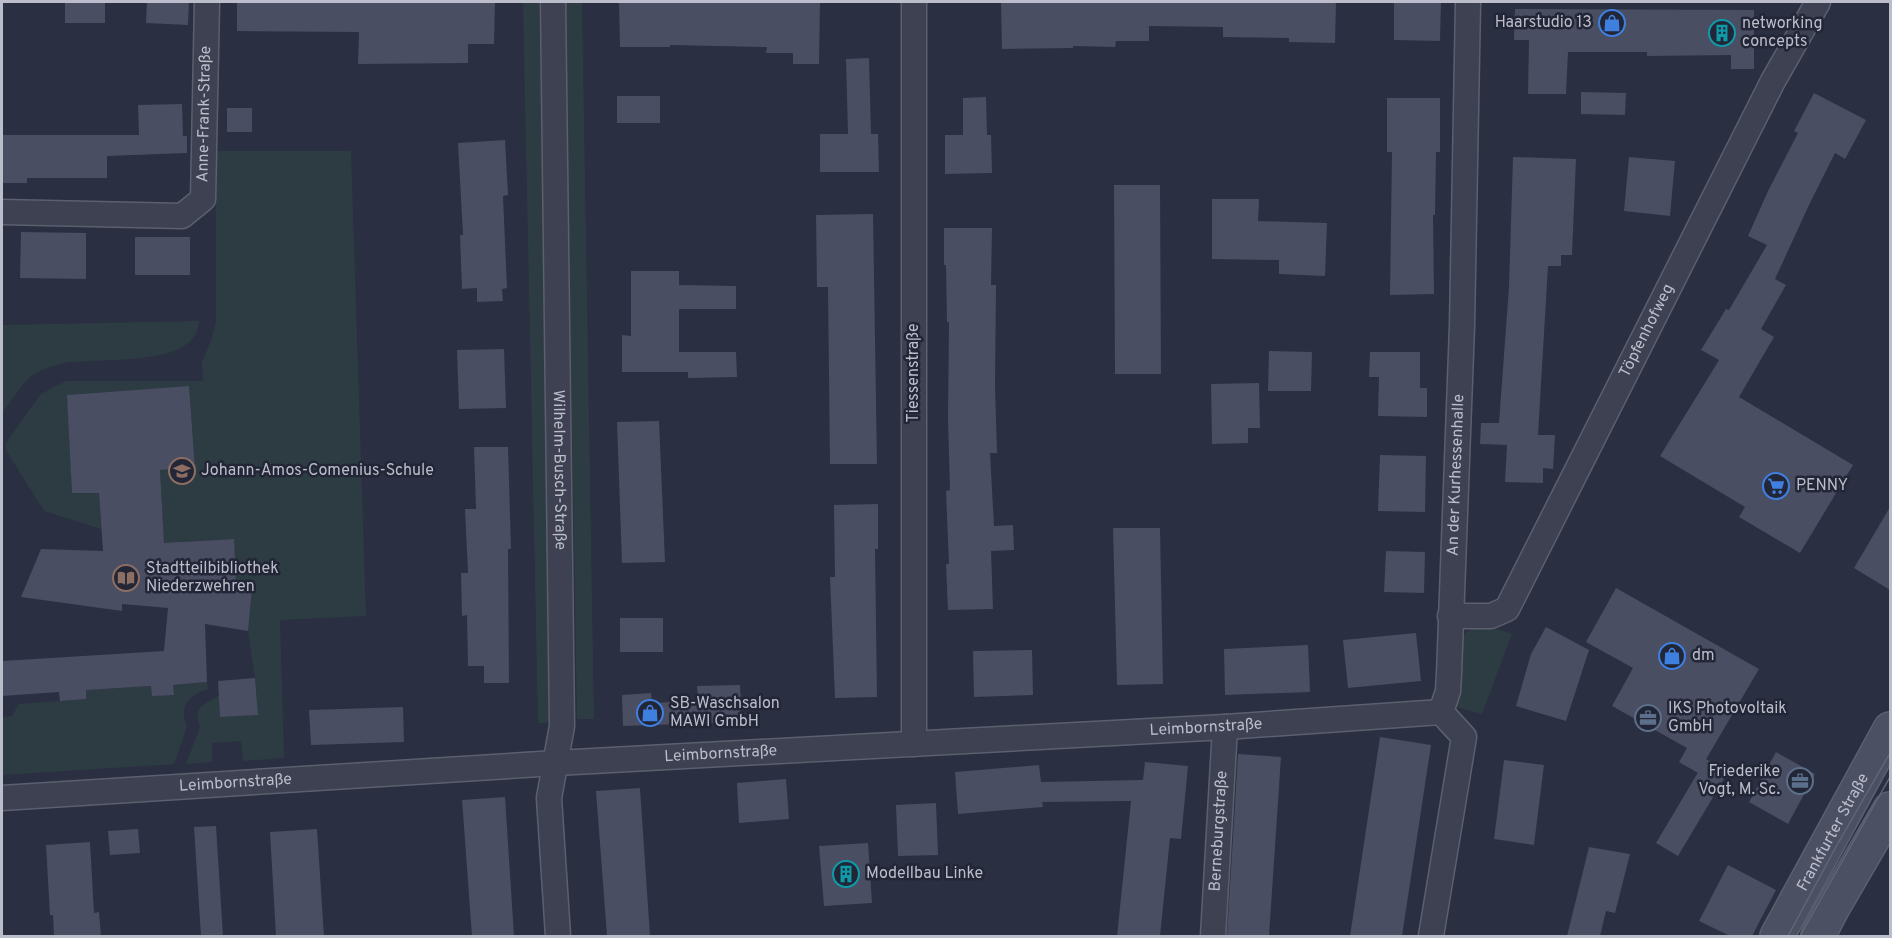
<svg xmlns="http://www.w3.org/2000/svg" width="1892" height="938" viewBox="0 0 1892 938" font-family="Overpass,sans-serif">
  <style>
    .green { fill: #2d3c43 }
    .building { fill: #494e62 }
    .lines { fill: none; stroke-linecap: round; stroke-linejoin: round }
    .minor-casing { stroke: #5c5f6e; stroke-width: 27 }
    .secondary-casing { stroke: #5c5f6e; stroke-width: 36 }
    .minor { stroke: #3e4151; stroke-width: 24 }
    .secondary { stroke: #4c5063; stroke-width: 33 }
    .tram { stroke: #606577; stroke-width: 1.5 }
    .labels { text-anchor: middle; dominant-baseline: central; stroke-width: 5; stroke-linejoin: round; paint-order: stroke }
    .poi-label { font-size: 16px; fill: #bbbdcb; stroke: #222636; text-anchor: start }
    .street-label { font-size: 16px; fill: #bbbdcb; stroke: #222636 }
  </style>
  <rect width="100%" height="100%" fill="#2a2f41"/>
  <path class="green" d="M523,2H539L554,723H538Z
    M565,2H582L594,719H577Z
    M216,151H351L366,616L280,620L284,758L243,761L241,741L212,743V762L186,764L200,727C192,709 204,703 219,696L220,717L258,714L255,678L248,631L252,589L222,584L234,539L179,542L174,567L165,564L160,470L195,468L189,386L68,395L72,493H99L101,529L44,511L6,450V443L41,394L66,381H203L202,362L212,338L216,321Z
    M199,321C198,369 97,357 64,363C54,365 42,370 33,375C23,381 9,404 2,414V325Z
    M1485,625L1512,634L1482,714L1456,707L1459,641C1466,630 1472,627 1485,625Z
    M207,682L208,689C187,696 179,706 187,727L174,764L2,775V717L12,716L19,704L86,699V690L151,686L174,694L173,685Z"/>
  <path class="building" d="M65,2H105V23H65Z
    M147,2H189L188,25L146,23Z
    M237,2H495L494,44H468V63L358,64L359,32L237,31Z
    M619,2H820L819,64H793V53H766L767,47L670,45V47H620Z
    M1001,2H1336L1335,43L1289,42V38L1223,37V27L1149,26V41H1116L1115,47L1073,46V48L1002,49Z
    M1394,2H1441L1440,41L1394,40Z
    M1515,9L1754,10V69H1731V55L1647,56V52H1568L1566,94H1528L1529,40H1514Z
    M869,58L871,134H878L879,172H820V134H848L846,59Z
    M1581,92L1626,93L1625,115L1581,114Z
    M1814,93L1866,120L1845,159L1835,153L1809,205L1775,279L1786,285L1761,329L1774,337L1739,397L1853,465L1800,553L1739,517L1745,507L1660,456L1719,360L1701,350L1726,309L1729,310L1767,245L1748,236L1768,191L1798,133L1794,131Z
    M617,96H660V123H617Z
    M986,97L987,135H991L992,173L945,174V135H963V98Z
    M1387,98H1440V152H1436L1435,215H1433L1434,294L1390,295L1392,152H1387Z
    M182,104L183,136H187V153L107,156V178H27V183H2V135H139L138,105Z
    M227,108H252V132H227Z
    M505,140L508,195L503,196L507,288L502,289L503,301L477,302V288L462,289L460,235H463L458,143Z
    M1513,157L1576,159L1572,255H1561V266H1548L1538,435H1555L1553,469L1543,468V483L1505,482L1507,445L1480,444L1481,423H1499L1509,287Z
    M1629,157L1675,161L1670,216L1624,211Z
    M1114,185H1160L1161,374H1115Z
    M1212,199H1259L1258,221L1327,223L1325,276L1279,274V260L1212,259Z
    M873,214L877,464H830L828,287H817L816,215Z
    M944,228H992L991,285H996L995,386L997,453H990L994,526L1013,525L1014,550L991,551L993,609L948,610L946,564H949L946,491L950,490L948,419L949,322H947L946,265H944Z
    M21,232L86,233V279L20,278Z
    M135,237H190V275H135Z
    M631,271H679V285L736,286V309H679V352H736L737,377L688,378V372H622V335L631,336Z
    M504,349L506,408L459,409L457,350Z
    M1269,351L1312,352L1311,391H1268Z
    M1370,352H1420V388H1427V417L1378,416L1379,377H1369Z
    M1259,383L1260,428H1248V443L1212,444L1211,384Z
    M189,386L195,468L160,470L164,543L234,539L236,586L252,589L248,631L205,624L207,682L173,685L174,695L152,696L151,686L86,690V699L60,701L59,692L2,696V661L164,651L168,608L122,604V611L21,597L41,549L103,551L99,493H72L67,395Z
    M659,421L665,562L622,563L617,422Z
    M474,447H508L511,549H508L509,683H484V666H468L467,615L462,616L461,573H468L465,509H476Z
    M1380,455L1426,456L1425,512L1378,511Z
    M878,504V549H875L877,697L835,698L830,577H835L834,505Z
    M1890,507V590L1854,568Z
    M1113,528H1160L1163,684L1117,685Z
    M1386,551L1425,552L1424,593L1384,592Z
    M1616,588L1759,669L1698,773L1679,762L1687,748L1612,706L1633,668L1586,642Z
    M620,618H663V652H620Z
    M1546,627L1589,650L1566,721L1516,706L1531,654Z
    M1416,633L1421,681L1348,688L1343,640Z
    M1308,645L1310,692L1225,695L1224,649Z
    M1032,650L1033,695L974,697L973,651Z
    M255,678L258,715L220,717L218,681Z
    M740,685L742,722L623,726L622,695L651,693L652,703L698,701L697,686Z
    M403,707L404,742L311,745L309,710Z
    M1380,737L1431,745L1402,936H1350Z
    M1776,752L1815,774L1788,824L1749,802Z
    M1238,754L1281,757L1269,936H1227Z
    M1706,759L1728,772L1678,856L1656,843Z
    M1504,760L1544,765L1534,845L1494,839Z
    M1145,762L1188,766L1181,839L1170,838L1160,936H1117L1131,801L1042,802L1043,807L958,814L955,772L1039,765L1041,782L1143,780Z
    M786,779L789,819L739,823L737,783Z
    M640,788L650,936H607L596,791Z
    M505,797L514,936H472L462,800Z
    M936,803L938,855L898,856L896,805Z
    M216,826L223,936H201L194,827Z
    M138,829L140,853L110,855L108,831Z
    M317,829L324,936H276L270,832Z
    M90,842L94,913L99,912L101,936H54L53,915H50L46,845Z
    M868,843L872,903L824,906L819,846Z
    M1589,847L1630,854L1615,913L1606,911L1600,936H1567Z
    M1728,865L1776,890L1752,936H1730L1699,921Z"/>
  <g class="lines">
    <defs>
      <g id="minor">
        <path id="s1" d="M553,2L562,726L549,798L558,936"/>
        <path d="M914,2V744"/>
        <path id="s2" d="M2,212L182,216L203,199L207,2"/>
        <path id="s3" d="M1450,616H1491L1507,609L1773,81L1818,2"/>
        <path id="s4" d="M2,798L556,763L1225,727L1441,712"/>
        <path id="s5" d="M1213,936L1225,727"/>
        <path id="s6" d="M1431,936L1464,737L1441,712L1448,691L1449,674L1462,326L1468,2"/>
      </g>
      <g id="secondary">
        <path id="s7" d="M1777,936L1890,729"/>
        <path d="M1818,936L1832,909L1890,809"/>
      </g>
    </defs>
    <use href="#minor" class="minor-casing"/>
    <use href="#secondary" class="secondary-casing"/>
    <use href="#minor" class="minor"/>
    <use href="#secondary" class="secondary"/>
    <path class="tram" d="M1788,936L1837,845L1890,753
      M1800,936L1890,777"/>
  </g>
  <defs>
    <symbol id="shop-ring" viewBox="-11 -11 22 22"><circle r="9.5" fill="#222636" stroke="#3f7fe0" stroke-width="1.5"/><path d="M-5-2.5h2.3a2.7 3.5 0 0 1 5.4 0H5L5.5 6h-11ZM-1.5-2.5h3a1.5 2.3 0 0 0-3 0Z" fill="#3f7fe0"/></symbol>
    <symbol id="building-ring" viewBox="-11 -11 22 22"><circle r="9.5" fill="#222636" stroke="#0f9aa8" stroke-width="1.5"/><path d="M-4-6H4V6H1V3H-1V6H-4ZM-2.5-4.3h1.7v1.8h-1.7ZM.8-4.3h1.7v1.8H.8ZM-2.5-1h1.7V.8h-1.7ZM.8-1h1.7V.8H.8Z" fill="#0f9aa8"/></symbol>
    <symbol id="school-ring" viewBox="-11 -11 22 22"><circle r="9.5" fill="#222636" stroke="#8d6e63" stroke-width="1.5"/><path d="M0-5L7-2L0 1L-7-2ZM-4 1L0 2.5L4 1V4Q0 6-4 4Z" fill="#8d6e63"/></symbol>
    <symbol id="supermarket-ring" viewBox="-11 -11 22 22"><circle r="9.5" fill="#222636" stroke="#3f7fe0" stroke-width="1.5"/><path d="M-6-5.5h2.5l.6 2H6L4.5 2H-2.5L-4.4-4H-6ZM-1.5 3.2a1.3 1.3 0 1 0 .1 0ZM3 3.2a1.3 1.3 0 1 0 .1 0Z" fill="#3f7fe0"/></symbol>
    <symbol id="library-ring" viewBox="-11 -11 22 22"><circle r="9.5" fill="#222636" stroke="#8d6e63" stroke-width="1.5"/><path d="M-6-4Q-3-5.5-.7-3.5V5Q-3 3-6 4ZM6-4Q3-5.5 .7-3.5V5Q3 3 6 4Z" fill="#8d6e63"/></symbol>
    <symbol id="office-ring" viewBox="-11 -11 22 22"><circle r="9.5" fill="#222636" stroke="#5c6f8a" stroke-width="1.5"/><path d="M-6-3h4V-5.5h4V-3h4V5H-6ZM-1-4.5V-3h2v-1.5ZM-6 0V1H6V0Z" fill="#5c6f8a"/></symbol>
  </defs>
  <g fill-rule="evenodd">
    <use href="#shop-ring" x="1597" y="8" width="30" height="30"/>
    <use href="#building-ring" x="1707" y="18" width="30" height="30"/>
    <use href="#school-ring" x="167" y="456" width="30" height="30"/>
    <use href="#supermarket-ring" x="1761" y="471" width="30" height="30"/>
    <use href="#library-ring" x="111" y="563" width="30" height="30"/>
    <use href="#shop-ring" x="1657" y="641" width="30" height="30"/>
    <use href="#shop-ring" x="635" y="698" width="30" height="30"/>
    <use href="#office-ring" x="1633" y="703" width="30" height="30"/>
    <use href="#office-ring" x="1785" y="766" width="30" height="30"/>
    <use href="#building-ring" x="831" y="859" width="30" height="30"/>
  </g>
  <g class="labels">
    <g class="poi-label">
      <text x="1592" y="23" text-anchor="end">Haarstudio 13</text>
      <text x="1742" y="24">networking<tspan x="1742" dy="18">concepts</tspan></text>
      <text x="201" y="471">Johann-Amos-Comenius-Schule</text>
      <text x="1796" y="486">PENNY</text>
      <text x="146" y="569">Stadtteilbibliothek<tspan x="146" dy="18">Niederzwehren</tspan></text>
      <text x="1692" y="656">dm</text>
      <text x="670" y="704">SB-Waschsalon<tspan x="670" dy="18">MAWI GmbH</tspan></text>
      <text x="1668" y="709">IKS Photovoltaik<tspan x="1668" dy="18">GmbH</tspan></text>
      <text x="1780" y="772" text-anchor="end">Friederike<tspan x="1780" dy="18">Vogt, M. Sc.</tspan></text>
      <text x="866" y="874">Modellbau Linke</text>
    </g>
    <g class="street-label">
      <text stroke="none"><textPath href="#s2" startOffset="292">Anne-Frank-Straße</textPath></text>
      <text stroke="none"><textPath href="#s3" startOffset="370">Töpfenhofweg</textPath></text>
      <text transform="translate(914 373) rotate(-90)">Tiessenstraße</text>
      <text stroke="none"><textPath href="#s1" startOffset="468">Wilhelm-Busch-Straße</textPath></text>
      <text stroke="none"><textPath href="#s6" startOffset="474">An der Kurhessenhalle</textPath></text>
      <text stroke="none"><textPath href="#s4" startOffset="1206">Leimbornstraße</textPath></text>
      <text stroke="none"><textPath href="#s4" startOffset="720">Leimbornstraße</textPath></text>
      <text stroke="none"><textPath href="#s4" startOffset="234">Leimbornstraße</textPath></text>
      <text stroke="none"><textPath href="#s5" startOffset="105">Berneburgstraße</textPath></text>
      <text stroke="none"><textPath href="#s7" startOffset="118">Frankfurter Straße</textPath></text>
    </g>
  </g>
  <rect width="1892" height="938" fill="none" stroke="#bbbdcb" stroke-width="6"/>
</svg>
